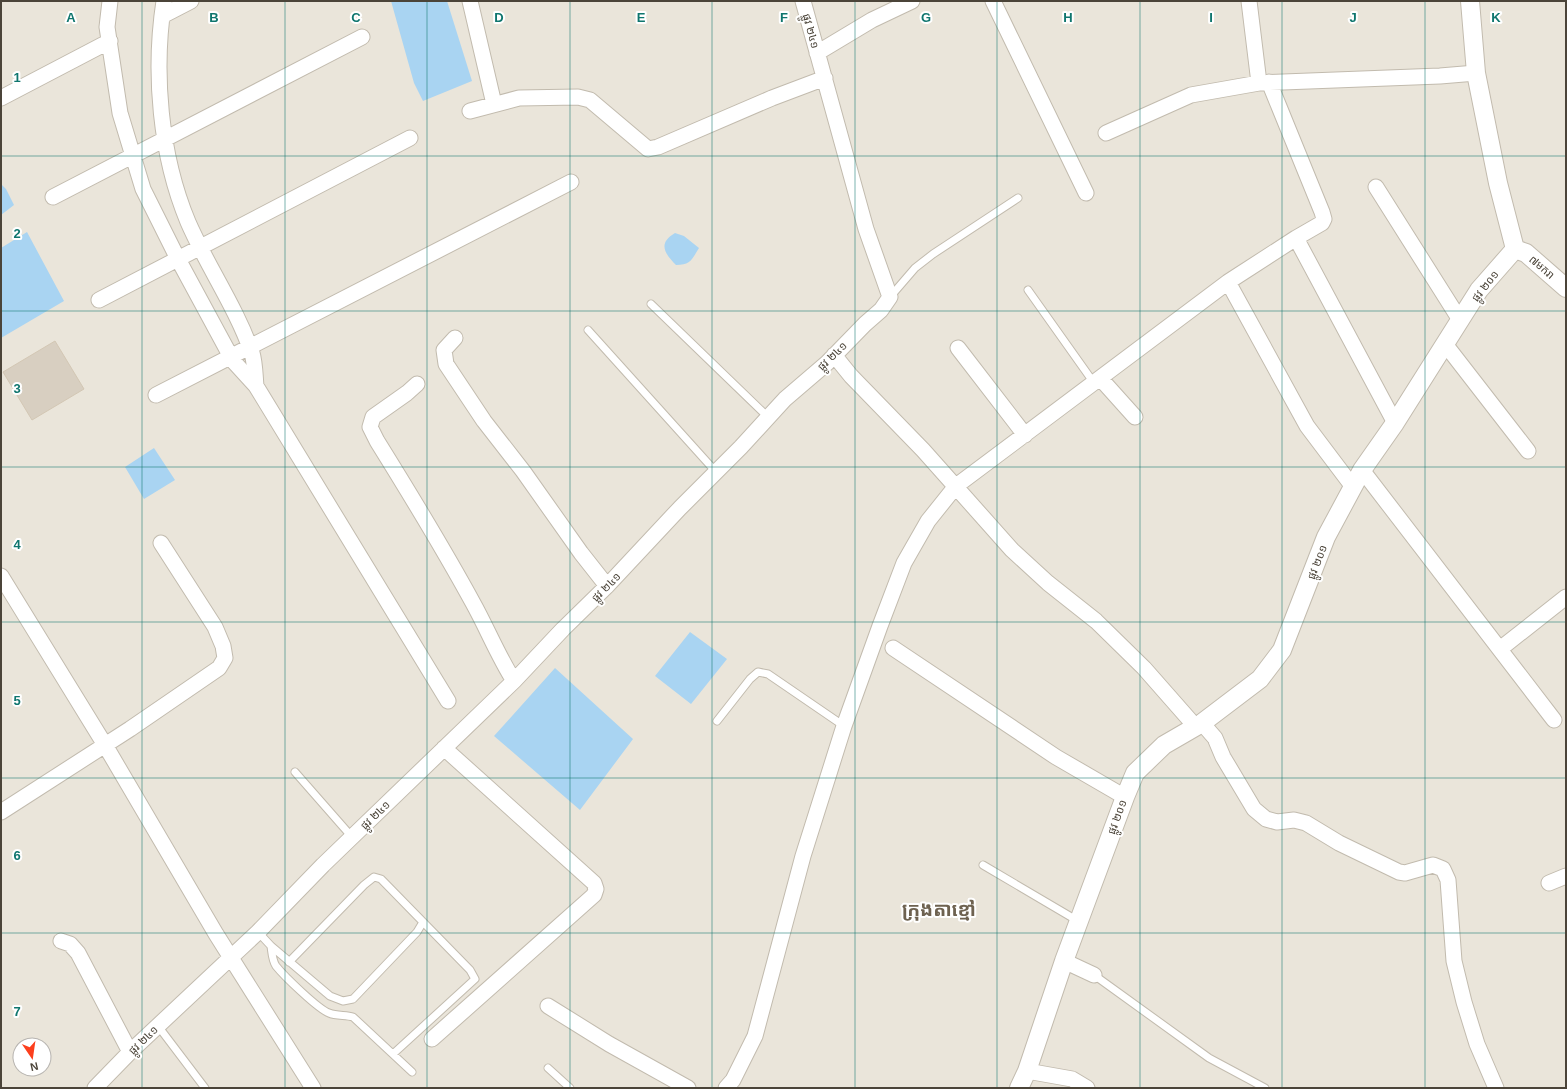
<svg xmlns="http://www.w3.org/2000/svg" width="1567" height="1089" viewBox="0 0 1567 1089" font-family="Helvetica,'Noto Sans Khmer',sans-serif">
  <style>
    .residential { fill: #eae5da; fill-rule: evenodd }
    .water { fill: #a9d4f2 }
    .building { fill: #d8cfc1; stroke: #d3c7b4 }
    .lines { fill: none; stroke-linecap: round; stroke-linejoin: round }
    .service-casing { stroke: #c2bbae; stroke-width: 9 }
    .minor-casing { stroke: #c2bbae; stroke-width: 17 }
    .tertiary-casing { stroke: #c2bbae; stroke-width: 20 }
    .service { stroke: #fff; stroke-width: 7 }
    .minor { stroke: #fff; stroke-width: 15 }
    .tertiary { stroke: #fff; stroke-width: 18 }
    .grid { fill: none; stroke: #0f766e; stroke-width: 1; stroke-opacity: 0.55 }
    .labels { text-anchor: middle; dominant-baseline: central; stroke-width: 4; stroke-linejoin: round; paint-order: stroke }
    .street-label { font-size: 11px; fill: #4b4439; stroke: #fff }
    .town-label { font-size: 19px; font-weight: bold; fill: #6e6250; stroke: #fff }
    .grid-label { font-size: 13px; text-anchor: middle; font-weight: bold; fill: #0f766e; stroke: #fff; stroke-width: 4; stroke-linejoin: round; paint-order: stroke }
  </style>
  <rect width="100%" height="100%" fill="#f6f3ec"/>
  <path class="residential" d="M1,1H1566V1088H1ZM20,1045H44V1069H20Z"/>
  <path class="water" d="M391,1H447L472,81L423,101L414,83Z
    M1,184L6,189L14,205L1,215Z
    M27,232L64,301L1,338V248Z
    M675,233L684,236L699,248C692,259 691,265 676,265C664,253 658,243 675,233Z
    M154,448L175,480L144,499L125,467Z
    M690,632L727,659L691,704L655,676Z
    M555,668L633,739L580,810L494,736Z"/>
  <path class="building" d="M55,341L84,389L32,420L3,372Z"/>
  <g class="lines">
    <defs>
      <path id="service" d="M1028,290L1094,383
        M890,297L915,268L933,254L1018,198
        M651,304L768,417
        M588,330L716,472
        M717,721L750,679L758,672L768,674L844,726
        M295,772L352,837
        M983,865L1078,921
        M258,932L271,946L330,996L343,1001L353,999L417,932L423,922
        M271,946C272,953 272,960 276,966C284,976 318,1009 329,1013C336,1016 346,1015 353,1017L412,1072
        M289,962L364,885L374,877L381,879L470,970L475,979L393,1054
        M1094,975L1209,1058L1265,1088
        M158,1026L205,1088
        M548,1068L570,1088"/>
      <path id="minor" d="M110,1L107,27L120,113L143,189L178,259L231,357L235,363L256,386L448,701
        M164,1C153,72 160,155 188,222C207,266 236,307 252,353C255,363 255,375 256,386
        M470,1L494,104
        M993,1L1086,193
        M1249,1L1259,83
        M162,16L191,1
        M817,53L872,20L912,1
        M1,98L110,41
        M470,111L519,98L578,97L590,100L648,149L658,147L772,98L825,78
        M1106,133L1191,95L1259,83L1440,76L1476,73
        M1376,187L1460,320
        M53,197L362,37
        M1296,238L1395,423
        M1228,282L1307,426L1353,487
        M99,300L410,138
        M455,338L444,350L446,364L484,421L523,471L581,553L607,586
        M1445,344L1528,451
        M958,348L1025,435
        M834,355L851,376L923,450L1012,550L1048,583L1096,621L1144,668L1195,726
        M1100,378L1135,417
        M417,384L407,393L373,417L370,427L377,441C410,494 443,548 473,603C487,628 498,656 514,681
        M156,395L571,182
        M1362,470L1554,720
        M1,576L105,745L216,934L313,1088
        M893,648L1056,757L1125,797
        M1500,649L1566,597
        M1202,723L1215,738L1223,757L1254,809L1266,819L1277,822L1294,820L1306,823L1339,843L1399,872L1405,873L1433,865L1443,869L1448,880L1454,961L1464,1002L1477,1044L1496,1088
        M1,812L130,729L219,668L225,658L223,646L215,627L161,543
        M1549,883L1566,876
        M61,941L70,944L78,953L130,1052
        M1064,961L1094,975
        M548,1006L609,1044L688,1088
        M432,1039L594,895L596,889L594,883L444,748
        M1027,1071L1072,1079L1087,1088
        M95,1088L130,1052L258,932L323,865L514,681L563,629L607,586L680,508L741,447L785,399L827,363L865,324L881,310L890,297L866,229L803,1
        M726,1088L733,1080L755,1036L803,856L844,726L880,626L904,563L928,521L956,486L1228,282L1296,238L1322,223L1324,219L1322,212L1269,82"/>
      <path id="tertiary" d="M1515,249L1526,253L1566,288
        M1019,1088L1027,1071L1064,961L1125,797L1135,773L1164,745L1202,723L1260,679L1282,650L1326,537L1362,470L1395,423L1479,290L1515,249L1498,183L1476,73L1470,1"/>
    </defs>
    <use href="#service" class="service-casing"/>
    <use href="#minor" class="minor-casing"/>
    <use href="#tertiary" class="tertiary-casing"/>
    <use href="#service" class="service"/>
    <use href="#minor" class="minor"/>
    <use href="#tertiary" class="tertiary"/>
  </g>
  <path class="grid" d="M142,1V1088M285,1V1088M427,1V1088M570,1V1088M712,1V1088M855,1V1088M997,1V1088M1140,1V1088M1282,1V1088M1425,1V1088M1,156H1566M1,311H1566M1,467H1566M1,622H1566M1,778H1566M1,933H1566"/>
  <g class="labels">
    <g class="street-label">
      <text transform="translate(811 31) rotate(75)">ផ្លូវ ២៤១</text>
      <text transform="translate(1542 267) rotate(41)">៧មករា</text>
      <text transform="translate(1485 286) rotate(-52)">ផ្លូវ ២០១</text>
      <text transform="translate(832 356) rotate(-44)">ផ្លូវ ២៤១</text>
      <text transform="translate(1317 562) rotate(-69)">ផ្លូវ ២០១</text>
      <text transform="translate(606 587) rotate(-45)">ផ្លូវ ២៤១</text>
      <text transform="translate(375 815) rotate(-44)">ផ្លូវ ២៤១</text>
      <text transform="translate(1117 817) rotate(-70)">ផ្លូវ ២០១</text>
      <text transform="translate(143 1040) rotate(-44)">ផ្លូវ ២៤១</text>
    </g>
    <g class="town-label">
      <text x="939" y="909">ក្រុងតាខ្មៅ</text>
    </g>
  </g>
  <g class="grid-label">
    <text x="71" y="22">A</text>
    <text x="214" y="22">B</text>
    <text x="356" y="22">C</text>
    <text x="499" y="22">D</text>
    <text x="641" y="22">E</text>
    <text x="784" y="22">F</text>
    <text x="926" y="22">G</text>
    <text x="1068" y="22">H</text>
    <text x="1211" y="22">I</text>
    <text x="1353" y="22">J</text>
    <text x="1496" y="22">K</text>
    <text x="17" y="82">1</text>
    <text x="17" y="238">2</text>
    <text x="17" y="393">3</text>
    <text x="17" y="549">4</text>
    <text x="17" y="705">5</text>
    <text x="17" y="860">6</text>
    <text x="17" y="1016">7</text>
  </g>
  <rect width="1567" height="1089" fill="none" stroke="#4b4439" stroke-width="4"/>
  <g transform="translate(32 1057) rotate(167)"><circle r="19" fill="#ffffff" stroke="#b7b4b0"/>
  <path d="M0-3L7 15L0 10L-7 15Z" fill="#fc3f1d"/>
  <text y="-6" font-size="11" font-weight="bold" text-anchor="middle" fill="#4b4439">N</text>
  </g>
</svg>
